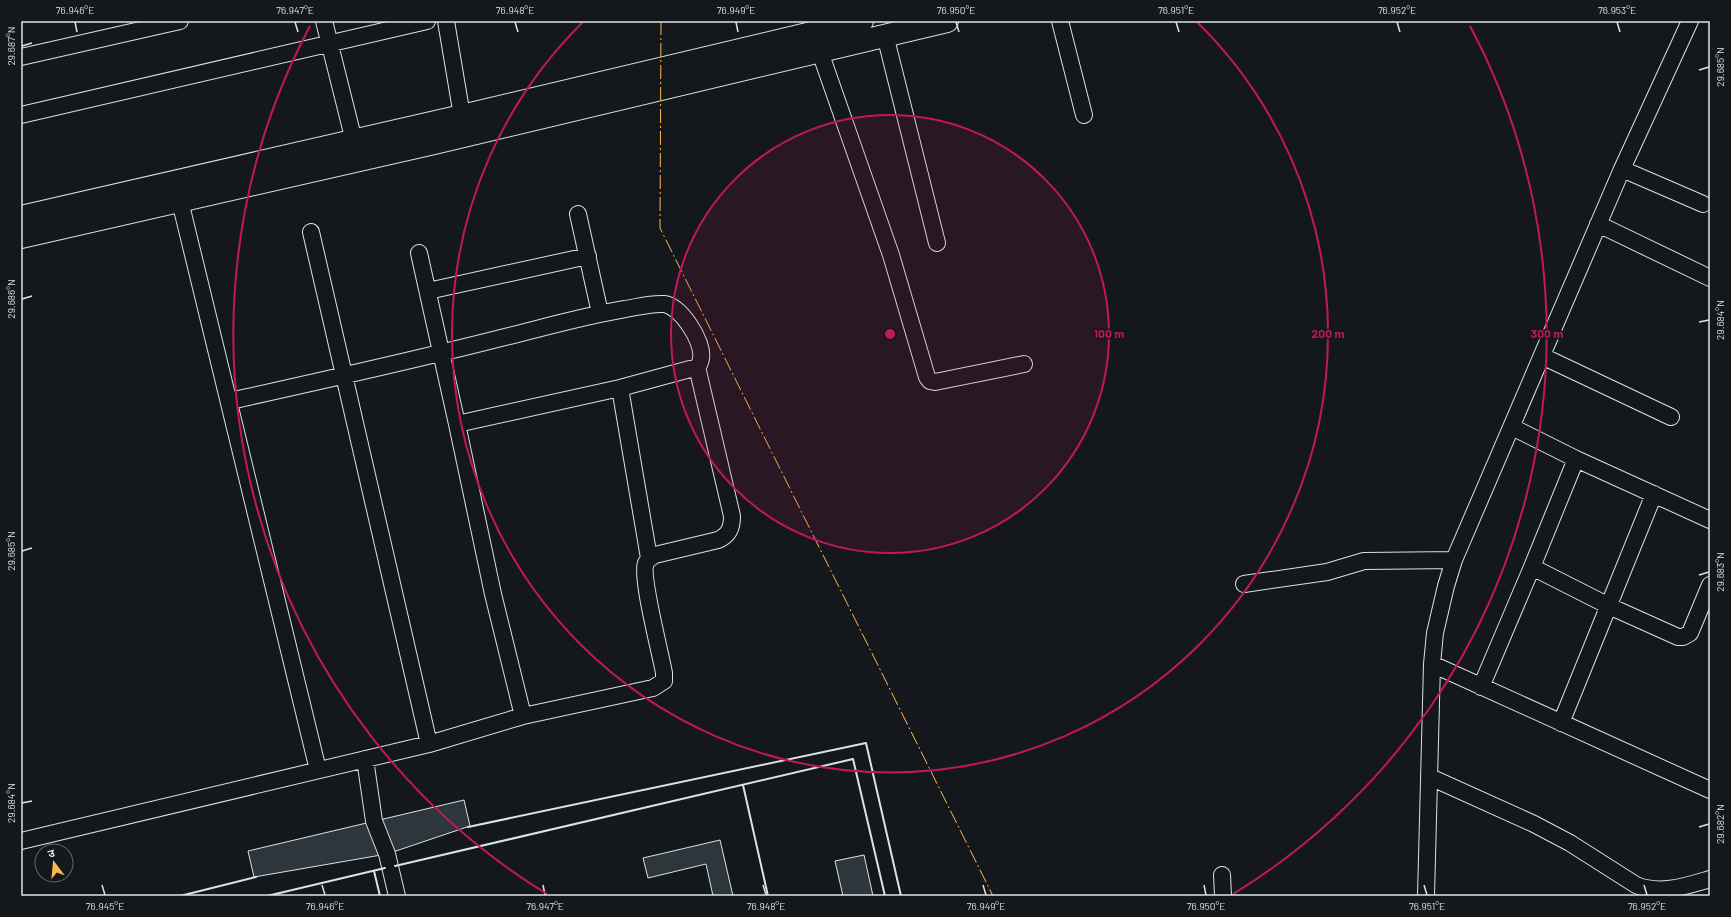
<svg xmlns="http://www.w3.org/2000/svg" width="1731" height="917" viewBox="0 0 1731 917" font-family="Barlow,'Noto Sans Devanagari',sans-serif">
  <style>
    .building { fill: #2c363c; stroke: #d8e6dc }
    .lines { fill: none; stroke-linecap: round; stroke-linejoin: round }
    .minor-casing { stroke: #d8e6dc; stroke-width: 18 }
    .highway-casing { stroke: #d8e6dc; stroke-width: 24 }
    .minor { stroke: #14181c; stroke-width: 16 }
    .highway { stroke: #14181c; stroke-width: 22 }
    .wall { stroke: #d8e6dc; stroke-width: 2 }
    .power { stroke: #ffb74d; stroke-width: 1; stroke-dasharray: 14 3 2 3; stroke-linecap: butt }
    .ticks { fill: none; stroke: #d8e6dc; stroke-width: 1.5 }
    .ring { fill: none; stroke: #c2185b; stroke-width: 2 }
    .centre { fill: #c2185b; stroke: #14181c; stroke-width: 2 }
    .ring-label { font-size: 12px; text-anchor: middle; font-weight: bold; fill: #c2185b; stroke: #14181c; stroke-width: 3; stroke-linejoin: round; paint-order: stroke }
    .neatline { fill: none; stroke: #d8e6dc; stroke-width: 1.5 }
    .ticks-label { font-size: 10px; text-anchor: middle; fill: #d8e6dc }
  </style>
  <rect width="100%" height="100%" fill="#14181c"/>
  <path class="building" d="M464,800L470,826L387,854L254,877L248,851Z
    M720,840L733,896H713L706,864L648,878L643,858Z
    M864,855L873,896H843L835,861Z"/>
  <g class="lines">
    <defs>
      <path id="minor" d="M324,21L354,141
        M446,21L462,116
        M1060,21L1084,115
        M885,35L937,243
        M820,52L891,255L927,377L930,381L935,382L1024,364
        M21,57L180,21
        M21,115L427,21
        M1622,169L1703,204
        M180,201L318,770
        M578,214L600,313
        M1598,224L1710,278
        M311,232L429,744
        M419,253L457,424L493,594L523,716
        M428,291L588,256
        M1542,356L1671,417
        M620,388L649,558
        M230,401C320,381 411,361 501,338C542,328 583,316 625,309C638,307 651,303 664,304C681,306 704,342 701,358C701,362 698,366 697,369
        M1512,427L1576,459L1710,520
        M1532,567L1609,606L1678,637H1683L1690,633L1710,585
        M1244,584L1327,572L1364,561L1454,560
        M1432,664L1710,790
        M1481,687L1532,567L1576,459
        M1561,723L1654,494
        M365,759L374,821L387,854L397,896
        M1430,777L1534,824L1570,843L1636,885C1660,895 1686,886 1710,879
        M21,841L429,744L523,716L653,688L664,681V673C661,655 640,575 646,563C648,559 652,557 655,555L718,540C729,535 732,528 732,516L698,371L694,369H690L620,388L457,424
        M1222,875L1223,896
        M1426,896L1432,664L1435,633L1446,586L1454,560L1622,169L1690,21"/>
      <path id="highway" d="M21,217L462,116L862,21
        M21,237L434,143L947,21"/>
    </defs>
    <use href="#minor" class="minor-casing"/>
    <use href="#highway" class="highway-casing"/>
    <use href="#minor" class="minor"/>
    <use href="#highway" class="highway"/>
    <path class="wall" d="M743,785L768,896
      M468,827L866,743L901,896
      M395,866L853,759L885,896
      M374,871L380,896
      M180,896L256,877
      M267,896L385,868"/>
    <path class="power" d="M661,21L660,228L993,896"/>
  </g>
  <path class="ticks" d="M75,22L77,32M295,22L298,32M515,22L518,32M736,22L738,32M956,22L959,32M1176,22L1179,32M1397,22L1400,32M1617,22L1620,32M22,46L32,43M1699,70L1709,67M22,299L32,296M1699,322L1709,320M22,551L32,548M1699,575L1709,572M22,803L32,801M1699,827L1709,824M102,885L105,895M322,885L325,895M543,885L545,895M763,885L766,895M983,885L986,895M1204,885L1206,895M1424,885L1427,895M1644,885L1647,895"/>
  <circle cx="890" cy="334" r="219" fill="#c2185b" fill-opacity=".12"/>
  <g class="ring">
    <circle cx="890" cy="334" r="219"/>
    <path d="M1197 22A438 438 0 1 1 583 22"/>
    <path d="M547 894A657 657 0 0 1 310 26M1470 26A657 657 0 0 1 1233 894"/>
  </g>
  <circle cx="890" cy="334" r="6" class="centre"/>
  <g class="ring-label">
    <text x="1109" y="338">100 m</text>
    <text x="1328" y="338">200 m</text>
    <text x="1547" y="338">300 m</text>
  </g>
  <rect width="1731" height="917" fill="none" stroke="#14181c" stroke-width="44"/>
  <g transform="translate(54 863) rotate(344)"><circle r="19" fill="#14181c" stroke="#626a69"/>
  <path d="M0-3L7 15L0 10L-7 15Z" fill="#ffb74d"/>
  <text y="-6" font-size="11" font-weight="bold" text-anchor="middle" fill="#d8e6dc">उ</text>
  </g>
  <rect x="22" y="22" width="1687" height="873" class="neatline"/>
  <g class="ticks-label">
    <text x="75" y="14">76.946°E</text>
    <text x="295" y="14">76.947°E</text>
    <text x="515" y="14">76.948°E</text>
    <text x="736" y="14">76.949°E</text>
    <text x="956" y="14">76.950°E</text>
    <text x="1176" y="14">76.951°E</text>
    <text x="1397" y="14">76.952°E</text>
    <text x="1617" y="14">76.953°E</text>
    <text transform="translate(11 46) rotate(-90)" y="4">29.687°N</text>
    <text transform="translate(1720 67) rotate(-90)" y="4">29.685°N</text>
    <text transform="translate(11 299) rotate(-90)" y="4">29.686°N</text>
    <text transform="translate(1720 320) rotate(-90)" y="4">29.684°N</text>
    <text transform="translate(11 551) rotate(-90)" y="4">29.685°N</text>
    <text transform="translate(1720 572) rotate(-90)" y="4">29.683°N</text>
    <text transform="translate(11 803) rotate(-90)" y="4">29.684°N</text>
    <text transform="translate(1720 824) rotate(-90)" y="4">29.682°N</text>
    <text x="105" y="910">76.945°E</text>
    <text x="325" y="910">76.946°E</text>
    <text x="545" y="910">76.947°E</text>
    <text x="766" y="910">76.948°E</text>
    <text x="986" y="910">76.949°E</text>
    <text x="1206" y="910">76.950°E</text>
    <text x="1427" y="910">76.951°E</text>
    <text x="1647" y="910">76.952°E</text>
  </g>
</svg>
